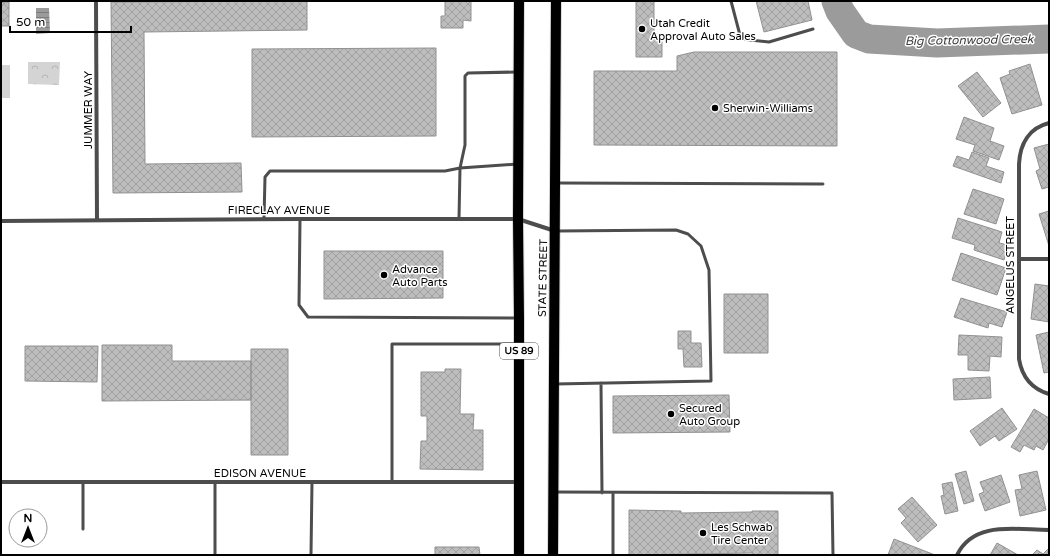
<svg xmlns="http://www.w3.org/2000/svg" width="1050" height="556" viewBox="0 0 1050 556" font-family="'Varela Round',sans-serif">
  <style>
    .grass { fill: #d4d4d4 }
    .park { fill: url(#park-crowns) }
    .water { fill: url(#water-rules) }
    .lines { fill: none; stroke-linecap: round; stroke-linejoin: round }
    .river { stroke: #9b9b9b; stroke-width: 29 }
    .building { fill: url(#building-cross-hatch); stroke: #919191 }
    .primary-casing { stroke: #dbdbdb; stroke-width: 12 }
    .service { stroke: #4d4d4d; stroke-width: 3 }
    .minor { stroke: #4d4d4d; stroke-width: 4 }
    .primary { stroke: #000; stroke-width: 10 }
    .poi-dot { fill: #000; stroke: #fff; stroke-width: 1.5 }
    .labels { text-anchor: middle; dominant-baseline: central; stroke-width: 3; stroke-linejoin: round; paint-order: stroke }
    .shield { fill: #fff; stroke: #4c4c4c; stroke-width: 1 }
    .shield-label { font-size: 10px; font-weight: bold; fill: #000 }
    .poi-label { font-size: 11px; fill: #000; stroke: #fff; text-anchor: start }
    .street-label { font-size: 11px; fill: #000; stroke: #fff }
    .water-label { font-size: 12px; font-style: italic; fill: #3c3c3c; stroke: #fff }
  </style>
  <defs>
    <pattern id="park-crowns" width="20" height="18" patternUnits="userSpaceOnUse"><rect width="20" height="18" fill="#d4d4d4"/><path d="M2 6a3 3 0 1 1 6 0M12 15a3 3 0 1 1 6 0" fill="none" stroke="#b4b4b4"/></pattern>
    <pattern id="water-rules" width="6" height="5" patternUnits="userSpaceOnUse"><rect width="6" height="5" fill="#9b9b9b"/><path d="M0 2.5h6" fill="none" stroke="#7c7c7c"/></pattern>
    <pattern id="building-cross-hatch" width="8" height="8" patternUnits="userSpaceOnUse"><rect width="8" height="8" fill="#bdbdbd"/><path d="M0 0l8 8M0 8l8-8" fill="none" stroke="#a1a1a1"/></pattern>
  </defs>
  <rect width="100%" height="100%" fill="#fff"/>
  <path class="grass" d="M1,65H10V98H1Z"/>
  <path class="park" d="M28,62H60L59,85L28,84Z"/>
  <path class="water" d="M36,8H49L50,33L36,34Z"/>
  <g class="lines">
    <path class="river" d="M836,1L840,11L856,34L869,39L937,43L1049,39"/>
  </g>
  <path class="building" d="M307,1V30L144,32L145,164L241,163L242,192L113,193L111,2Z
    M445,1H471V21L463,20V28H441V16H445Z
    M636,1H654V39H662V57H636Z
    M756,1H808L812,20L764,32Z
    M1,2H9V26H1Z
    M436,48V136L252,137V49Z
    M694,52H837V146L594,145V71H677V56Z
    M1030,64L1042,105L1012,114L1000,78L1010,74L1009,71Z
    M977,72L1001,103L983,117L958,86Z
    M964,117L994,128L990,141L1004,146L999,160L973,151L975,145L956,139Z
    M1049,144V187L1042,189L1036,171L1040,169L1034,148Z
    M972,152L989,158L986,166L1004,172L1001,183L953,166L957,156L969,160Z
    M973,189L1004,199L996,224L964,214Z
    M1049,211V246L1039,214Z
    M958,218L1002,232L999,243L1008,245L1004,260L974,250L975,245L952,238Z
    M324,251H443V298L324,299Z
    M961,253L1006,268L997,295L952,280Z
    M1035,284L1049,286V322L1031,319Z
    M724,294H768V353H724Z
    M961,298L1007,312L1002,327L989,323L988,328L954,317Z
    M678,331H691V343H701L702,367H684L683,349H678Z
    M1049,332V372L1044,373L1036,335Z
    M959,335L1002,337L1001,357L990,356L989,371L968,370V355H958Z
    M102,345H172V361H251V400L102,401Z
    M25,346H98L97,382L25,381Z
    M251,349H288V455H251Z
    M445,369H461L460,414H474L473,430H483V470L420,469L421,441H427V416H421V372H445Z
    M990,377L991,398L954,400L953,379Z
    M729,395L730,432L613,433V396Z
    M1002,408L1017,429L999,441L995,436L980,446L970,431Z
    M1034,409L1049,418V439L1043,450L1036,446L1034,450L1024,445L1020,452L1011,447Z
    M966,471L974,501L964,504L955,474Z
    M1037,471L1046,510L1020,516L1015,490L1022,489L1019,475Z
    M1001,475L1010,502L985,511L979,494L984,492L980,482Z
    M952,482L958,511L945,514L941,496L944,495L942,484Z
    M912,497L937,525L918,542L901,523L906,518L898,509Z
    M629,510L681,511V513L752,512V511H778V555H753V553L629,555Z
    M894,539L935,555H888Z
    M997,543L1018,555H990Z
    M435,547H479L480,555H435Z
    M1049,548V555H1032L1037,550L1043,554Z"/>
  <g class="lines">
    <defs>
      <path id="primary" d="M519,555V318L518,219L519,1
        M553,555C553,370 556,186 556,1"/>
    </defs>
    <use href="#primary" class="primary-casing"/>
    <path class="service" d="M731,1L741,39L769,42L813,29
      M558,183L823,184
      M264,219L265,177L270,171H445L460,168L517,164
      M300,219L299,305L308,317L517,318
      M459,219L460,168L465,145V76L468,73L516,72
      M601,383L602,493
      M555,384L711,381L709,270L701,246L688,234L676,230L558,231
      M83,482V529
      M392,482V344H518
      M555,492L832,493L833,555
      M215,555V482
      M311,555L312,482
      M613,555V493"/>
    <path class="minor" d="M96,1L97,220
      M1049,123C1029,128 1020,144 1019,164V359C1022,377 1032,389 1049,394
      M1,221L300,219H518L555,231
      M1019,259H1049
      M1,482H519
      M957,555C974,520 1017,530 1049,530"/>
    <use href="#primary" class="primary"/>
  </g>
  <g class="poi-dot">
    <circle cx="642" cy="29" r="4"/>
    <circle cx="715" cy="108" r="4"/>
    <circle cx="384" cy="275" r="4"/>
    <circle cx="671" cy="414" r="4"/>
    <circle cx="703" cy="533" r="4"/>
  </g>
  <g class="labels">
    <rect class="shield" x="500" y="343" width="38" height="16" rx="3"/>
    <g class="shield-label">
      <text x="519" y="351">US 89</text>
    </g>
    <g class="poi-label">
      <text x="650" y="23">Utah Credit<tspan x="650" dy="13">Approval Auto Sales</tspan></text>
      <text x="723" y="108">Sherwin-Williams</text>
      <text x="392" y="269">Advance<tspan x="392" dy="13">Auto Parts</tspan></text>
      <text x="679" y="408">Secured<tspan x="679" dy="13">Auto Group</tspan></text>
      <text x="711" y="527">Les Schwab<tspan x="711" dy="13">Tire Center</tspan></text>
    </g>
    <g class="street-label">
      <text transform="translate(88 110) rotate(-90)">JUMMER WAY</text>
      <text x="279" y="210">FIRECLAY AVENUE</text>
      <text transform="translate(1010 265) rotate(-90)">ANGELUS STREET</text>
      <text transform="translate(543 278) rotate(-89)">STATE STREET</text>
      <text x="260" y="473">EDISON AVENUE</text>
    </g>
    <g class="water-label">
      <text transform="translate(969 40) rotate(-1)">Big Cottonwood Creek</text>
    </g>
  </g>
  <rect width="1050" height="556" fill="none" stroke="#000000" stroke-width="4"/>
  <g transform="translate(28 528)"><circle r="19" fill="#ffffff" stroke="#999999"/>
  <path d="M0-3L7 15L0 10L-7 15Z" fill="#000000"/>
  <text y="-6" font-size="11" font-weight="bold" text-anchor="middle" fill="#000000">N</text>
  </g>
  <path d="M10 26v6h121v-6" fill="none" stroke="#000000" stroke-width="2"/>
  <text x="16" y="26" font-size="12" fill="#000000" stroke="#ffffff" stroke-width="3" paint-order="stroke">50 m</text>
</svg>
